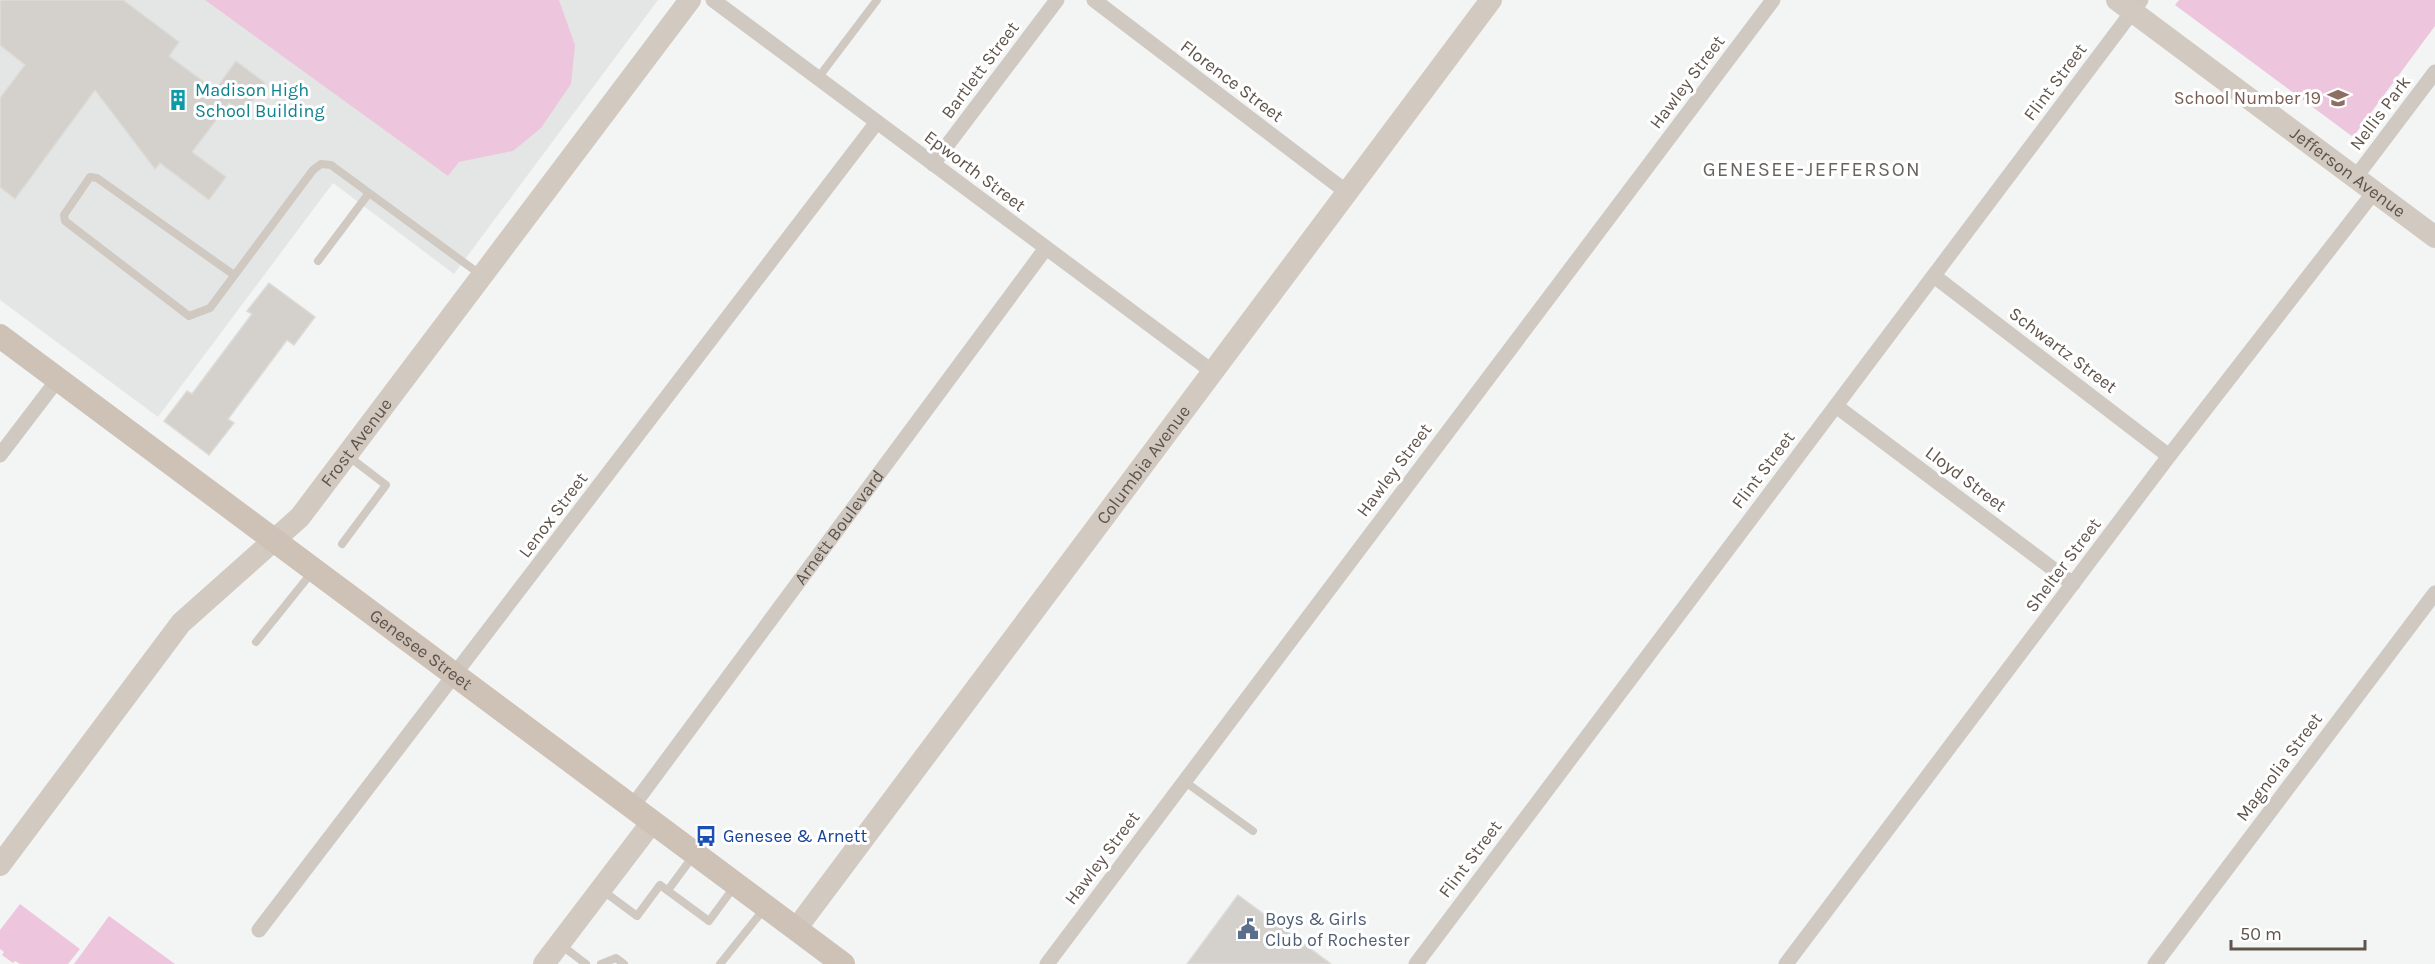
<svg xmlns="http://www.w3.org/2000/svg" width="2435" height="964" viewBox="0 0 2435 964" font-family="Karla,sans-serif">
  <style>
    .education { fill: #e4e6e5 }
    .green { fill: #edc6de }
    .building { fill: #d4d1cd; stroke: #dddbd7; stroke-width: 1.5 }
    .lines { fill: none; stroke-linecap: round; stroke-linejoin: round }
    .lane { stroke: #d0c9c2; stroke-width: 8 }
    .street { stroke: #d0c9c2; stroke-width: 15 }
    .secondary { stroke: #d2c9c0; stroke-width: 22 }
    .primary { stroke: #cec1b5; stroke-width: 24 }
    .labels { text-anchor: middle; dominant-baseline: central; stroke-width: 6; stroke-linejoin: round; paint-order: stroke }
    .street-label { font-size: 18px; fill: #5f544b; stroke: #fff }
    .culture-label { font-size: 18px; fill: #0d838f; stroke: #fff; text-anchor: start }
    .education-label { font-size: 18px; fill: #785e54; stroke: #fff; text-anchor: end }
    .transit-label { font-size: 18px; fill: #164399; stroke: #fff; text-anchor: start }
    .service-label { font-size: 18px; fill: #4e5e75; stroke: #fff; text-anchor: start }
    .neighbourhood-label { font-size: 20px; letter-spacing: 1.5px; fill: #67635f; stroke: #fff }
  </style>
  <rect width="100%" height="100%" fill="#f3f5f5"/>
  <path class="education" d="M0,0H658L454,274L333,183L158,417L0,300Z"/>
  <path class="green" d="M205,0H559L575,45L571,84L541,128L513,151L459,162L448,176Z
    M2179,0H2435V26L2353,137L2175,5Z
    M20,904L80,949L68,964H20L15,961L13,963L2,955L4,952L0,949V930Z
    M109,916L175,964H74Z"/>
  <path class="building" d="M0,0H123L179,42L169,56L215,90L236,61L265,83L243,113L229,103L192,152L226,177L209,200L160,163L155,169L95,90L15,199L0,187V98L25,65L0,45Z
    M269,283L315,317L294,345L287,340L228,419L234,423L209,455L164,421L187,391L192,394L252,314L247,311Z
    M1238,895L1331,964H1187Z"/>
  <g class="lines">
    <path class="lane" d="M818,78L877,0
      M318,261L369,193
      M234,275L97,178L90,177L64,215L65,221L189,316L210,308L313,170L321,164L331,165L481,275
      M342,544L386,485L348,456
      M256,642L313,571
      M1184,781L1253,831
      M602,890L637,916L660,885L709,921L734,887
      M668,890L694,855
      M561,945L586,964
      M601,964L616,958L624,964
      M720,964L764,909"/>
    <g class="street">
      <path d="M713,0L1213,372"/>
      <path d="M1094,0L1348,193"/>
      <path d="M933,164L1057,0"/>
      <path d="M2355,178L2435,72"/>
      <path d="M1934,276L2169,456"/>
      <path d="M1836,406L2073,584"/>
      <path d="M0,455L58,379"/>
      <path id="s1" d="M632,807L1046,248"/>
      <path d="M259,930L877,122"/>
      <path d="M1047,964L1773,0"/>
      <path d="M1416,964L2141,0"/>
      <path d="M1786,964L2169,456L2374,192"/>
      <path d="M2155,964L2435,593"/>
    </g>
    <g class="secondary">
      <path id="s2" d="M2117,0L2435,237"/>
      <path id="s3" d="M0,865L181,623L300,517L690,0"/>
      <path id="s4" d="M796,929L1491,0"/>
      <path d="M544,964L652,822"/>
    </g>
    <path class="primary" id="s5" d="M0,336L843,964"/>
  </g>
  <defs>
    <symbol id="school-bare" viewBox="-9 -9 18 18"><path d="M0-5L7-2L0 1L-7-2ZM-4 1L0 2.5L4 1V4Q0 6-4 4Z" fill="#8d6e63" stroke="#fff" stroke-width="2.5" paint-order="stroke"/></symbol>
    <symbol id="building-bare" viewBox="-9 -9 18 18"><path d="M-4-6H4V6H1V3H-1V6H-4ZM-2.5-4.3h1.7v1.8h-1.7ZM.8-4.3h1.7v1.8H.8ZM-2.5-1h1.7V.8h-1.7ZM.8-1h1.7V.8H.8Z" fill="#0f9aa8" stroke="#fff" stroke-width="2.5" paint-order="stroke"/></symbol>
    <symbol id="bus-bare" viewBox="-9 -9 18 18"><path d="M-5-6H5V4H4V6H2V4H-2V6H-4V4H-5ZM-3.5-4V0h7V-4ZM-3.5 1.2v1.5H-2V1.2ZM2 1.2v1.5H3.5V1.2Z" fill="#1a4fb4" stroke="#fff" stroke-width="2.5" paint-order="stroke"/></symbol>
    <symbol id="civic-bare" viewBox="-9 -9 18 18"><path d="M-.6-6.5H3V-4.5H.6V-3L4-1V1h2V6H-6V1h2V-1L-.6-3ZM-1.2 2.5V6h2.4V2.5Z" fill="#5c6f8a" stroke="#fff" stroke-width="2.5" paint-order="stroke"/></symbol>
  </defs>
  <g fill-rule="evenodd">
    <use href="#school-bare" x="2323" y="83" width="30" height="30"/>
    <use href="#building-bare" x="163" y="85" width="30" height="30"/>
    <use href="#bus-bare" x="691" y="821" width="30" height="30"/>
    <use href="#civic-bare" x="1233" y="914" width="30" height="30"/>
  </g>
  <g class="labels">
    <g class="street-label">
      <text transform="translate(980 70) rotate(-53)">Bartlett Street</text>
      <text transform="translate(1232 81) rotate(37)">Florence Street</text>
      <text transform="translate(1687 82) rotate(-53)">Hawley Street</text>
      <text transform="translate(2055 82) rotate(-53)">Flint Street</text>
      <text transform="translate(2380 113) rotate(-53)">Nellis Park</text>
      <text transform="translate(975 171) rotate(37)">Epworth Street</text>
      <text stroke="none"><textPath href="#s2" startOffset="288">Jefferson Avenue</textPath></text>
      <text transform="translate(2063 350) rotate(37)">Schwartz Street</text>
      <text stroke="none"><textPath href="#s3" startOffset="555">Frost Avenue</textPath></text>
      <text stroke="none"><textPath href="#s4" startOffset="580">Columbia Avenue</textPath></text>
      <text transform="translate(1394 470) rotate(-53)">Hawley Street</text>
      <text transform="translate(1763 470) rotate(-53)">Flint Street</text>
      <text transform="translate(1966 479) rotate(37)">Lloyd Street</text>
      <text transform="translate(553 515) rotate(-53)">Lenox Street</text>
      <text stroke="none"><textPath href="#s1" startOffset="348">Arnett Boulevard</textPath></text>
      <text transform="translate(2063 565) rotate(-53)">Shelter Street</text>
      <text stroke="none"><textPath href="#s5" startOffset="525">Genesee Street</textPath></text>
      <text transform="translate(2279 767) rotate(-53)">Magnolia Street</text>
      <text transform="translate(1102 858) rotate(-53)">Hawley Street</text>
      <text transform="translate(1470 859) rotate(-53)">Flint Street</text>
    </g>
    <g class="culture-label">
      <text x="195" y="90">Madison High<tspan x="195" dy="21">School Building</tspan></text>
    </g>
    <g class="education-label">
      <text x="2321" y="98">School Number 19</text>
    </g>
    <g class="transit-label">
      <text x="723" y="836">Genesee &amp; Arnett</text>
    </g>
    <g class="service-label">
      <text x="1265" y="919">Boys &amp; Girls<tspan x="1265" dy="21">Club of Rochester</tspan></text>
    </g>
    <g class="neighbourhood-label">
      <text x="1812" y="169">GENESEE-JEFFERSON</text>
    </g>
  </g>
  <path d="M2231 940v9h134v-9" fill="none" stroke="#5f544b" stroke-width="3"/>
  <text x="2240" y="940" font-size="18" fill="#5f544b" stroke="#ffffff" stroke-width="4.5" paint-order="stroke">50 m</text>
</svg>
